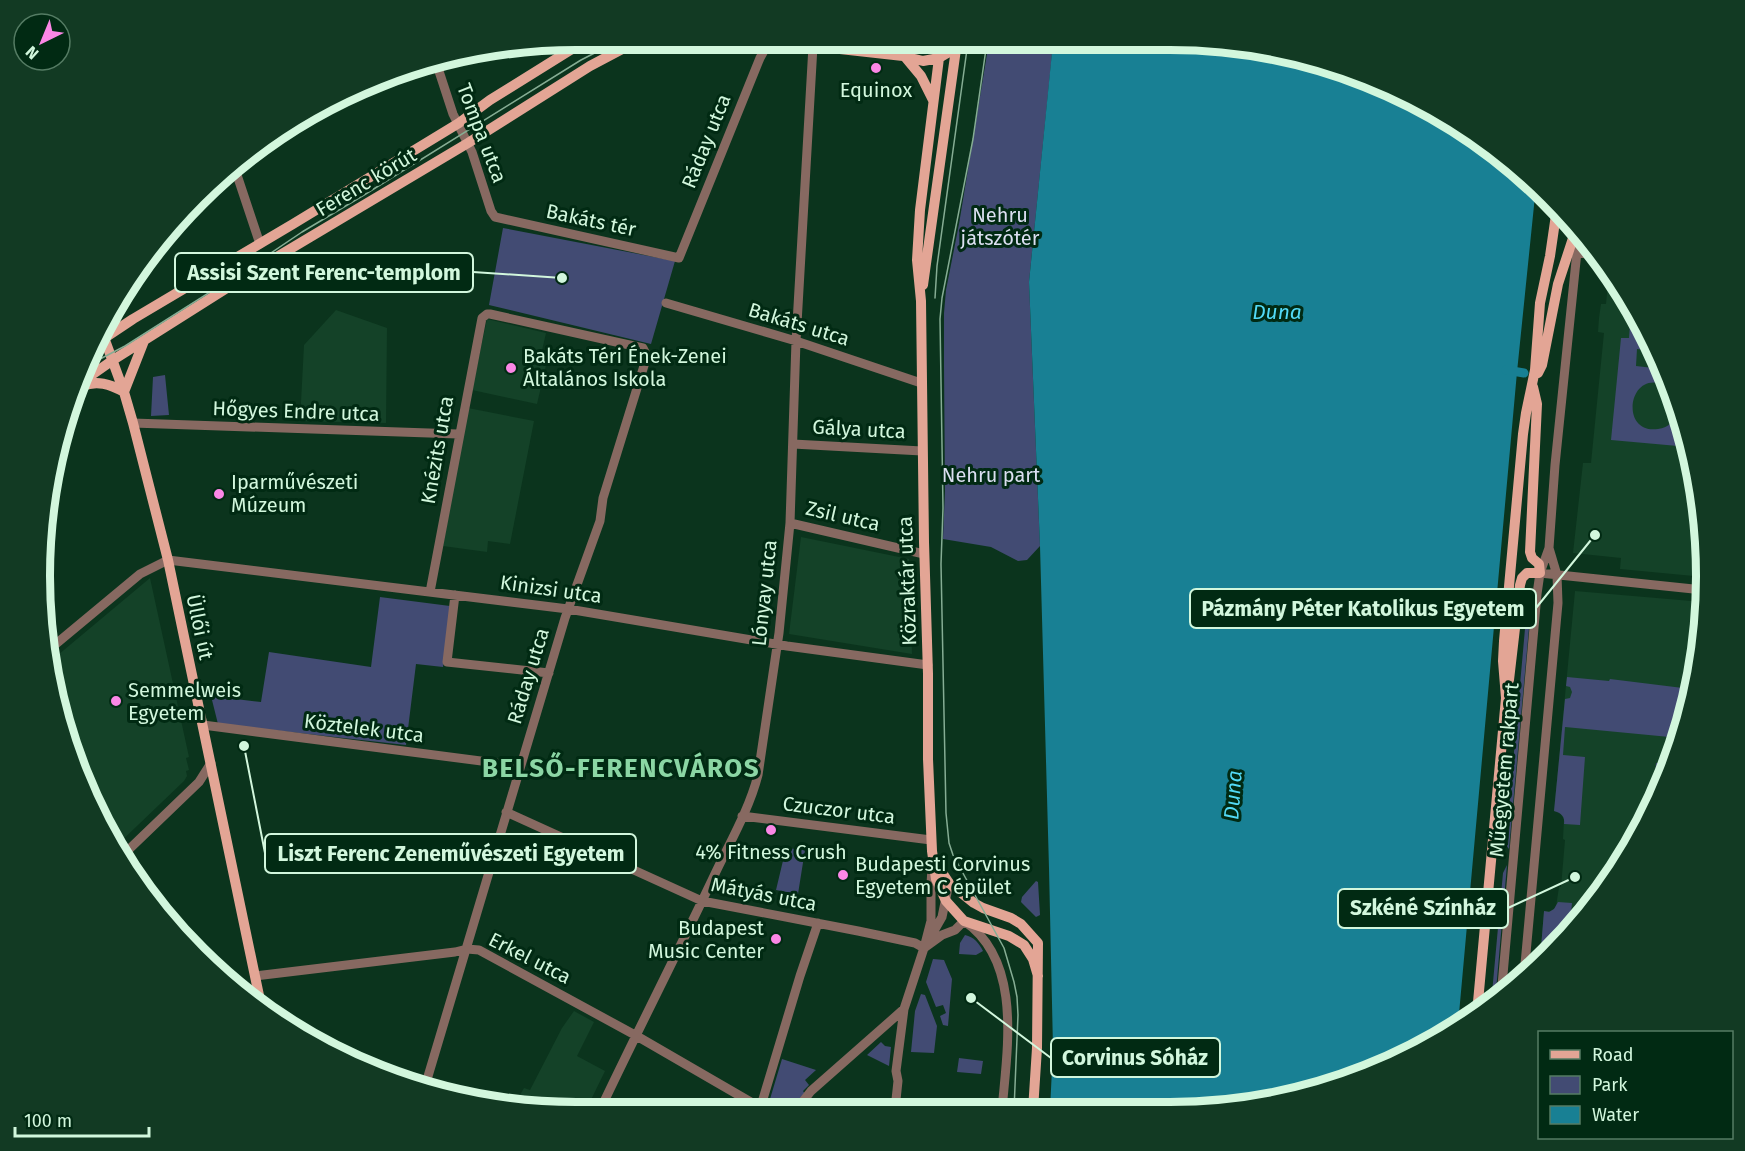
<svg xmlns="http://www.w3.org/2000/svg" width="1745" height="1151" viewBox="0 0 1745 1151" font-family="'Fira Sans',sans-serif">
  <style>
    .built { fill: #144228 }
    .green { fill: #424b73 }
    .water { fill: #188094 }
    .pier { fill: #0b341d }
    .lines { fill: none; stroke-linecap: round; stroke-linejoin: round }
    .canal { stroke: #188094; stroke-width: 9 }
    .minor { stroke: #876961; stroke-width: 9 }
    .major { stroke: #e3a595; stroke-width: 10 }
    .tram { stroke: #86ad94; stroke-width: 1.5 }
    .poi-dot { fill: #fb87e6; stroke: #012a13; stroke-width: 2 }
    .labels { text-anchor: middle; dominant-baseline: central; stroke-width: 6; stroke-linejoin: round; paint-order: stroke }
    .poi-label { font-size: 20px; fill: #d2f7dd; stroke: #012a13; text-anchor: start }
    .street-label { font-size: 20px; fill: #d2f7dd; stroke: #012a13 }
    .park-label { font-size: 20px; fill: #dbdff1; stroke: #012a13 }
    .water-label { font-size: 21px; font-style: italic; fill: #52daf6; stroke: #012a13 }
    .district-label { font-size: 26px; font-weight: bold; letter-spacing: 1.5px; fill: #8bd6a4; stroke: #012a13 }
    .rim { fill: none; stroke: #d2f7dd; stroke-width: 8 }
    .leader { fill: none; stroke: #d2f7dd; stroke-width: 2 }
    .callout-dot { fill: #d2f7dd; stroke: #012a13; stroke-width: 2 }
    .callout { fill: #012a13; stroke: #d2f7dd; stroke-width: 2 }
    .callout-label { font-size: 21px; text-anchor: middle; font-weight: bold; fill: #d2f7dd }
  </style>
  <rect width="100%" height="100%" fill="#0b341d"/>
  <path class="built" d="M1609,272L1651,339L1688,437L1705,541L1704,577L1620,569L1621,558L1573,553L1583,463H1591L1604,333L1598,332L1599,318L1601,304H1606Z
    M336,310L387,328L386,423L300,421L304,345Z
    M487,319L546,333L540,359L547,361L537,404L472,390Z
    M468,408L534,421L510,544L488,541L487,552L443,546Z
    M801,537L909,559L912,654L789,634Z
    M150,578L189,757L186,758L189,770L186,771L187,776L184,781L114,848L111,844L57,714L52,660Z
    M1575,591L1703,602L1701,646L1677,748L1634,844L1573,929L1540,960L1544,911H1551L1556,907L1559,887H1561L1565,840L1563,839L1564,819L1560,813L1554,811Z
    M574,1011L594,1022L577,1056L605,1071L587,1108L513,1107L524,1088L530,1090L562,1028Z"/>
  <path class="green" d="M989,42H1027L1053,44L1029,282L1040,546L1027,560L1018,561L991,547L943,539L945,491L944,367V313L946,290L959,224Z
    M503,228L675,261L651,344L489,305Z
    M1630,324L1643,325L1651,339L1655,351L1637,349L1636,366L1662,369L1670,388C1629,362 1617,435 1658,429C1669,428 1675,420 1678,410L1688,437L1689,447L1611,440L1621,338H1629Z
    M165,375L169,415L151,416L153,377Z
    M1528,595H1532L1509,849L1506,845H1508L1511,808H1509Z
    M380,597L450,606L443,667L416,664L406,745L218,724L211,696L261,702L269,652L371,667Z
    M1567,677L1609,681L1610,679L1691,689L1680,738L1565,727L1563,755L1585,757L1580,825L1564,824C1565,816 1561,813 1554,811L1565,699L1570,698L1572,692L1570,687L1566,686Z
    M1656,763L1670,765L1653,803Z
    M786,848L805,850L798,894L776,890Z
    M1507,865L1495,1002L1491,1004L1503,873Z
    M1036,881L1038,882L1040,915L1036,917L1021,902L1022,897Z
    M1558,902L1572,903L1569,933L1540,960L1544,911L1549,912L1554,909Z
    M965,935C974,937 979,943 983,951L976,955L959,954L960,943Z
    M933,959L944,960L952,979L948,1026L943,1025L940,1016L946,1013L943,1005L936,1007L926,982Z
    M921,994L925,995L937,1026L934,1053L911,1052L915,1011Z
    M881,1042L885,1046L891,1047L889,1066L867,1055Z
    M959,1058L983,1061L981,1074L957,1072Z
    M782,1059L816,1070L805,1080L809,1085L803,1091L805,1094L800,1109H767Z"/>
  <path class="water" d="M1053,42L1240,44L1406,94L1523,172L1536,186L1517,372L1458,1025L1406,1057L1308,1094L1204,1111L1050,1110L1053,1048L1049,868L1040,546L1029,282Z"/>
  <path class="pier" d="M1164,43L1240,44L1294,60L1286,59Z"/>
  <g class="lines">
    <path class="canal" d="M1506,370L1524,373"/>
    <path class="minor" d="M436,62L453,114L472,152L491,211L495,217L679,258L760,58L770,40
      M235,169L260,244
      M1578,253L1599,255
      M666,303L796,341L921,383
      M133,423L458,434
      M793,444L922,451
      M790,523L924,554
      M1540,573L1703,590
      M455,595L447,662L549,673
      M51,648L140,574L168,560L568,609L787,646L928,665
      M203,725L520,766
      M506,812L702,901L858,931L915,943L924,948
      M742,816L931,840
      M121,857L199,782L211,763
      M930,938L942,917L949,883
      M924,948L942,935L955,930L964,921C1023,961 1007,1050 1002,1110
      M1524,975L1558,603L1557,575L1549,548
      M255,976L455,952L467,949L479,950L635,1035L761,1108
      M1501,997L1537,594L1540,573L1549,548L1555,465L1579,232
      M426,1083L565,618L600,521L603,498L647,356L643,348L490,314H487L482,318L430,592
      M601,1108C638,1030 677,954 714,876C729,844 749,810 758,775L779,633L790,523L796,341L813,46
      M760,1109L800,976L818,923
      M802,1109L804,1100L811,1091L904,1009
      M895,1109L898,1081L896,1071L904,1009L924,948L931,921V884L932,868"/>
    <path class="major" d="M789,40L804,45L903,56L923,61L939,58L949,52L957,43
      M941,42L920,210L917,260L921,301L924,542L928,674V759L932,851L936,879L946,901L964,921L1009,936L1024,945L1033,959L1038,976
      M1231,44L1246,46
      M903,56L927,41
      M906,58L921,76L933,100
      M923,285L957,42
      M102,332L124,392L133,423L168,560L261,1005
      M94,345L133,319L293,224L459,123L490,100L588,39
      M1538,373L1542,365L1558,284L1576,229
      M76,386L113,360L265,264L468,143L590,66L641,39
      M82,386C97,380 110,384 124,392
      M124,392L144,341
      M1509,680L1520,585L1522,578L1527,573H1540L1539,564L1532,558L1530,552L1537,404L1533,387
      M935,862L949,883L974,903L983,908L1011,918L1021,924L1038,943L1037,1048L1033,1110
      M1477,1013L1506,698L1503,661L1504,641L1523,434L1526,413L1535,370L1540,303L1550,256L1557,208"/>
    <path class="tram" d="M987,42L973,139L942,298L940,319L943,508L941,564L946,813L949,843L953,855L1004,948L1014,982L1017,997L1018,1015L1014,1110
      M935,298L937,266L968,42
      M81,369L125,346L262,259L302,232L364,195L581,60L622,39"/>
  </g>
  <g class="poi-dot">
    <circle cx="876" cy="68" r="6"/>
    <circle cx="511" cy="368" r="6"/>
    <circle cx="219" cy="494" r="6"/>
    <circle cx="116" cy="701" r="6"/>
    <circle cx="771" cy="830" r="6"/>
    <circle cx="843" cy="875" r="6"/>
    <circle cx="776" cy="939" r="6"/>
  </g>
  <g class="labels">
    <g class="poi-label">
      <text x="876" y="90" text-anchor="middle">Equinox</text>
      <text x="523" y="356">Bakáts Téri Ének-Zenei<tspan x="523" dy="23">Általános Iskola</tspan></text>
      <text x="231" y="482">Iparművészeti<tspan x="231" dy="23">Múzeum</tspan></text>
      <text x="128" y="690">Semmelweis<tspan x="128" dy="23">Egyetem</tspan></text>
      <text x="771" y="852" text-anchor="middle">4% Fitness Crush</text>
      <text x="855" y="864">Budapesti Corvinus<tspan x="855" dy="23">Egyetem C épület</tspan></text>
      <text x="764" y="928" text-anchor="end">Budapest<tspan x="764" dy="23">Music Center</tspan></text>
    </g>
    <g class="street-label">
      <text transform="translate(482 133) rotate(69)">Tompa utca</text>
      <text transform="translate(706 141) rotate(-68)">Ráday utca</text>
      <text transform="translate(366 182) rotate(-31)">Ferenc körút</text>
      <text transform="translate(591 220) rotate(12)">Bakáts tér</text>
      <text transform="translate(799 324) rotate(17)">Bakáts utca</text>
      <text transform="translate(296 411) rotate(2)">Hőgyes Endre utca</text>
      <text transform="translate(859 429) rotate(3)">Gálya utca</text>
      <text transform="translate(437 450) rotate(-80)">Knézits utca</text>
      <text transform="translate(843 516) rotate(13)">Zsil utca</text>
      <text transform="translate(907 581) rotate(-92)">Közraktár utca</text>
      <text transform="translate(551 589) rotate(8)">Kinizsi utca</text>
      <text transform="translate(764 593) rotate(-84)">Lónyay utca</text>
      <text transform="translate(200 627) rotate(78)">Üllői út</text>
      <text transform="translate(528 676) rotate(-73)">Ráday utca</text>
      <text transform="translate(364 728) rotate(7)">Köztelek utca</text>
      <text transform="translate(1504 770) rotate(-85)">Műegyetem rakpart</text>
      <text transform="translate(839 810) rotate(7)">Czuczor utca</text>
      <text transform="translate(764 894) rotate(11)">Mátyás utca</text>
      <text transform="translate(530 958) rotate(27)">Erkel utca</text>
    </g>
    <g class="park-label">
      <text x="1000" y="215">Nehru<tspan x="1000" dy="23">játszótér</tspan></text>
      <text x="991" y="475">Nehru part</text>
    </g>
    <g class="water-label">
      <text x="1277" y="312">Duna</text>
      <text transform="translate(1233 795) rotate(-86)">Duna</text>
    </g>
    <g class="district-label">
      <text x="621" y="768">BELSŐ-FERENCVÁROS</text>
    </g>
  </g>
  <path d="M0 0H1745V1151H0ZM576 50H1170A526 526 0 0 1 1696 576V576A526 526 0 0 1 1170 1102H576A526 526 0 0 1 50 576V576A526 526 0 0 1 576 50Z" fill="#123a23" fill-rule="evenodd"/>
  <path class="rim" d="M576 50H1170A526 526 0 0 1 1696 576V576A526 526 0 0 1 1170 1102H576A526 526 0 0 1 50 576V576A526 526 0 0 1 576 50Z"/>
  <path class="leader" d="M562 278L473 272M1595 535L1536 608M244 746L265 853M1575 877L1508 908M971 998L1051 1058"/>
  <g class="callout-dot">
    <circle cx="562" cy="278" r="6"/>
    <circle cx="1595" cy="535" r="6"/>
    <circle cx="244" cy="746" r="6"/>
    <circle cx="1575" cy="877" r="6"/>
    <circle cx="971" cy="998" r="6"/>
  </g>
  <g class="callout">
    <rect x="175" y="253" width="298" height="39" rx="6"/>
    <rect x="1190" y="589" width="346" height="39" rx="6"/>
    <rect x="265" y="834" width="371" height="39" rx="6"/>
    <rect x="1338" y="889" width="170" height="39" rx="6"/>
    <rect x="1051" y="1038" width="169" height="39" rx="6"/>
  </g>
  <g class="callout-label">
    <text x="324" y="280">Assisi Szent Ferenc-templom</text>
    <text x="1363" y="616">Pázmány Péter Katolikus Egyetem</text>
    <text x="451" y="861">Liszt Ferenc Zeneművészeti Egyetem</text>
    <text x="1423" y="915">Szkéné Színház</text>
    <text x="1135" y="1065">Corvinus Sóház</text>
  </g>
  <rect x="1538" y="1031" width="195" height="108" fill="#012a13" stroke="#557c64" stroke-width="1.5"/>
  <rect x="1550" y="1050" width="30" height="9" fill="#e3a595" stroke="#557c64" stroke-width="1.5"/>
  <text x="1592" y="1061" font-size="18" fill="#d2f7dd">Road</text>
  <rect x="1550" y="1076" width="30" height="18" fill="#424b73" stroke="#557c64" stroke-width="1.5"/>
  <text x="1592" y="1091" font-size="18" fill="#d2f7dd">Park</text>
  <rect x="1550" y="1106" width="30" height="18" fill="#188094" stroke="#557c64" stroke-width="1.5"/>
  <text x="1592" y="1121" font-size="18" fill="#d2f7dd">Water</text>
  <g transform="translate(42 42) rotate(223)"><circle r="28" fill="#012a13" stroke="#557c64" stroke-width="1.5"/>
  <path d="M0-4.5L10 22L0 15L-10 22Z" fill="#fb87e6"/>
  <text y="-9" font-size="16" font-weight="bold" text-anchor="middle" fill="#d2f7dd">N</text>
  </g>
  <path d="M15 1127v9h134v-9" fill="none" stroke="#d2f7dd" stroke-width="3"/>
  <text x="24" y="1127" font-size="18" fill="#d2f7dd" stroke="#012a13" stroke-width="4.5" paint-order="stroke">100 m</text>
</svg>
